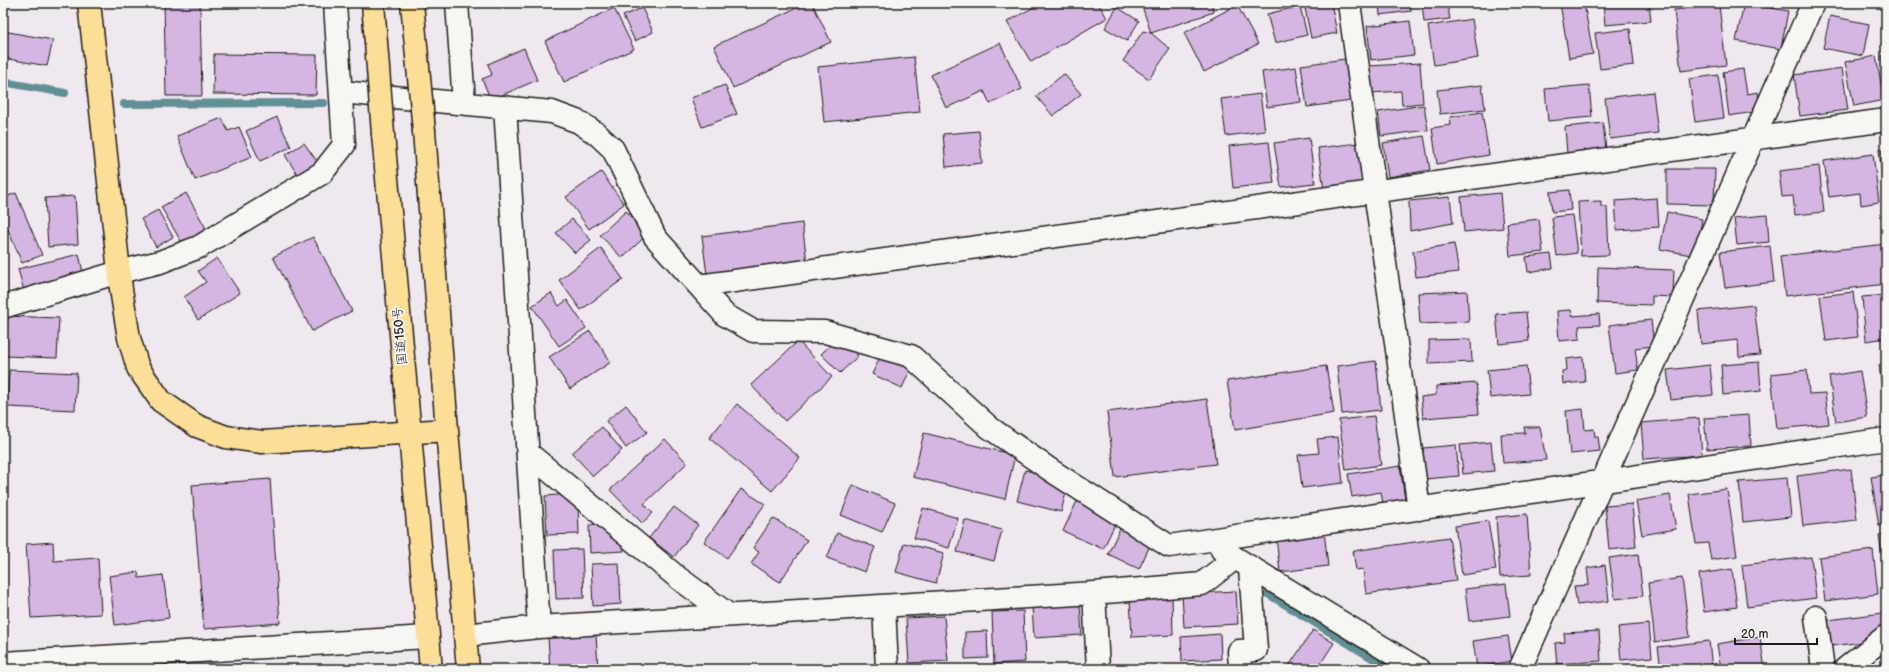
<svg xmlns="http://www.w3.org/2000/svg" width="1889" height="672" viewBox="0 0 1889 672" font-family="'Balsamiq Sans','Klee One',sans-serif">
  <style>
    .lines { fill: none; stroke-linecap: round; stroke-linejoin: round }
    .stream { stroke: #609095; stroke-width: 8 }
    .building { fill: #d5b5e1; stroke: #1c1c1c }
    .street-casing { stroke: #1c1c1c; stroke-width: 25 }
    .highway-casing { stroke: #1c1c1c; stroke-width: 25 }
    .street { stroke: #f6f6f2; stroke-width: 22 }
    .highway { stroke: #fdde96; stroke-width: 22 }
    .highway-bridge-casing { stroke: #1c1c1c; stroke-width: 25; stroke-linecap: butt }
    .highway-bridge { stroke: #fdde96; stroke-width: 22 }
    .labels { text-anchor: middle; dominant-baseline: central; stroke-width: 3.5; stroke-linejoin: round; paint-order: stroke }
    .street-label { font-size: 13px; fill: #1c1c1c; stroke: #f6f6f2 }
  </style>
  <rect width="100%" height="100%" fill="#efe9ef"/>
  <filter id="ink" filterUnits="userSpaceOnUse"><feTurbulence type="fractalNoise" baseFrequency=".025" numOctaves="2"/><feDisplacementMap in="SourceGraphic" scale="8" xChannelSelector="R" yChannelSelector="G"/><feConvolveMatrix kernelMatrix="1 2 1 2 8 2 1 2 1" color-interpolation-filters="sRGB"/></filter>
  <g filter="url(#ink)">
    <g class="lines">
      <path class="stream" d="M3,82L65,93
        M124,104L324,103
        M1268,594L1390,669"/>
    </g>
    <path class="building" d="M164,3H200L202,96H166Z
      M807,3H812L831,42L733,88L714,46Z
      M949,3H976V6H949Z
      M1041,3H1098L1107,18L1031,62L1007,22Z
      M1141,3H1211L1214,12L1151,33Z
      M1331,3L1337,33L1311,38L1305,8Z
      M1379,3H1410L1411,11L1380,15Z
      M1422,3H1447L1450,19L1424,22Z
      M1560,3H1584L1593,54L1569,58Z
      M1603,3H1649L1651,21L1605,25Z
      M1744,3L1788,11L1781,49L1736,41Z
      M1237,5L1258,44L1204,72L1184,33Z
      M1719,5L1726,65L1681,71L1674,10Z
      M1300,6L1307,35L1275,43L1267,14Z
      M1117,7L1139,21L1127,41L1105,28Z
      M614,8L634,49L564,82L545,41Z
      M642,8L653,32L635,41L623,16Z
      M1830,16L1869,24L1863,56L1823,48Z
      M1472,19L1478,58L1434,65L1428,26Z
      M1410,21L1414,55L1371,60L1367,26Z
      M1630,29L1634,65L1600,69L1595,33Z
      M3,31L53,40L47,66L3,58Z
      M1143,31L1151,33L1170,49L1149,79L1123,61Z
      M1000,43L1022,89L990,104L984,91L946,108L931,75Z
      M524,48L537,80L491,100L482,79L492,75L488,64Z
      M214,54L317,55L316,95L213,94Z
      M1882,55H1886V83Z
      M1876,56L1884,100L1854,106L1845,62Z
      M914,57L920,112L824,122L818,67Z
      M1345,59L1351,101L1307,107L1301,65Z
      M1420,63L1423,103L1402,105L1401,91L1371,93L1369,66Z
      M1296,67L1301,102L1267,107L1262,72Z
      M1842,68L1848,110L1800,116L1794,75Z
      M1743,69L1747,94L1758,92L1760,111L1729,116L1723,72Z
      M1064,74L1081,94L1053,116L1036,96Z
      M1718,75L1724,118L1695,122L1689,79Z
      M725,85L737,114L702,127L691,98Z
      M1482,85L1485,109L1440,114L1437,90Z
      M1589,85L1592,117L1548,121L1545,89Z
      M1653,92L1658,133L1610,139L1605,98Z
      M1260,94L1265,131L1226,136L1221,99Z
      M1424,105L1428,130L1381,136L1378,112Z
      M1482,112L1489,155L1437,164L1432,128L1451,125L1450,117Z
      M277,117L291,147L260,161L246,131Z
      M222,118L228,131L239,127L252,157L195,180L177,136Z
      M1603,123L1606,150L1567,154L1565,127Z
      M979,131L982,163L946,167L943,134Z
      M1424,136L1430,170L1388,177L1383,143Z
      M1309,138L1315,183L1281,187L1274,143Z
      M1269,142L1274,183L1233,188L1229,146Z
      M304,143L319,164L299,177L285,155Z
      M1358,143L1363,184L1324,190L1318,148Z
      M1879,149H1886V178H1882Z
      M1873,154L1879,202L1861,205L1860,193L1829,197L1824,161Z
      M1819,166L1824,212L1795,215L1793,196L1782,197L1779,171Z
      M1667,169H1715L1714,205L1667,204Z
      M601,172L624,204L589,229L566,197Z
      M1569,190L1571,210L1552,212L1550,192Z
      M16,193L42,255L22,263L3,218V198Z
      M186,193L207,230L182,243L161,207Z
      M1500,193L1503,228L1464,232L1461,197Z
      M75,196L78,244L48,247L45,198Z
      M1450,197L1453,223L1410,231L1409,201Z
      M1657,198L1659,227L1617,230L1615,201Z
      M1601,201V207H1607L1609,255L1581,256L1578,202Z
      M158,210L173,237L156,247L141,219Z
      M626,211L648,234L622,258L600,235Z
      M1667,212L1702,219L1696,256L1660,249Z
      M1572,215L1577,253L1557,256L1552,217Z
      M1767,215L1769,242L1737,245L1734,218Z
      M572,219L591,240L575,253L556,233Z
      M1539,219L1543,252L1510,256L1507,223Z
      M802,223L807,262L707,275L702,236Z
      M313,237L352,311L312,331L273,257Z
      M1454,244L1459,272L1416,277L1413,251Z
      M1886,244V284L1785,296L1780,256Z
      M1770,246L1774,282L1725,288L1720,252Z
      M601,248L623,279L581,310L559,280Z
      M79,254L84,277L24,291L18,269Z
      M1551,254L1553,268L1528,272L1526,257Z
      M217,258L240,293L198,320L184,297L206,282L198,271Z
      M1598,267L1674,270L1673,297L1652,296V305L1597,303Z
      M1467,291L1469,322L1420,324L1418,293Z
      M1853,292L1858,337L1826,341L1820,296Z
      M551,293L559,306L567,300L586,328L559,346L532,306Z
      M1886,295V338L1866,341L1862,297Z
      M1754,305L1760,355L1739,357L1738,340L1701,344L1698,311Z
      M1571,310L1572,316L1599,314L1600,325L1579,326L1580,339L1559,341L1557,311Z
      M1526,312L1529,341L1499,344L1496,314Z
      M7,316L59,318L57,358L5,356Z
      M1651,320L1654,346L1635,348L1638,370L1615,373L1609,325Z
      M590,331L611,362L570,389L549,357Z
      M840,336L858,356L840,373L821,354Z
      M1471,339L1472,362L1429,364V340Z
      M798,341L832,377L785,421L751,385Z
      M882,353L912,366L902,388L872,374Z
      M1583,357L1585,382L1563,384L1562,371L1567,370L1566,359Z
      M1376,361L1381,410L1342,414L1337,366Z
      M1759,362L1761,391L1723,395L1721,365Z
      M1886,364V415H1885L1879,365Z
      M1710,365L1713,395L1671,400L1667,370Z
      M1326,366L1334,413L1235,430L1227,381Z
      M1526,366L1529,394L1490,398L1487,370Z
      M9,370L77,373L75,410L7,407Z
      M1807,370L1809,394L1825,393L1829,424L1777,429L1771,374Z
      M1860,371L1867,417L1836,422L1829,376Z
      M1476,383L1479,414L1423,418L1421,397L1436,395V386Z
      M1207,399L1216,464L1115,477L1107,412Z
      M737,404L800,458L772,491L709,438Z
      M626,405L647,432L626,448L606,421Z
      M1583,409L1585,430L1594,429L1595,437H1598L1600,451L1570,454L1566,411Z
      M1749,415L1751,446L1707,449L1704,418Z
      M1374,416L1381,465L1346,470L1339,420Z
      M1699,418L1702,455L1644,459L1641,423Z
      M602,427L622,450L593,476L572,453Z
      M1524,427H1540L1546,460L1503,463L1501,434L1525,433Z
      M924,433L1015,455L1005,499L913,477Z
      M1338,437L1343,483L1302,488L1298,455L1319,453L1317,439Z
      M665,439L687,463L644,504L653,513L642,523L610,490Z
      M1491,442L1494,471L1463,474L1460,445Z
      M1456,445L1459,476L1425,479L1423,448Z
      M1400,466L1405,500L1383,504L1381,492L1352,497L1348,474Z
      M1851,469L1857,520L1803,526L1797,476Z
      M1025,470L1069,481L1061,512L1017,501Z
      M1886,475V525L1879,526L1871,477Z
      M1787,478L1791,517L1743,522L1739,482Z
      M270,479L280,623L204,629L192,485Z
      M853,485L895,503L882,532L841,515Z
      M741,489L765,504L727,558L704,542Z
      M1727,489L1737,556L1711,560L1708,543L1696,544L1689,494Z
      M569,494V502H578L579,534L547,535L545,496Z
      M1670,495L1676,529L1642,535L1636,501Z
      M1078,499L1118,518L1103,549L1063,531Z
      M1632,504L1636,547L1609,550L1605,506Z
      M674,507L698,525L674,557L649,538Z
      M923,508L958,518L949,548L914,538Z
      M1527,514L1531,575L1500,577L1496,517Z
      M773,518L807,540L780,582L751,564L759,552L753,548Z
      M965,520L1002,530L994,561L957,552Z
      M1488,521L1496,570L1462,575L1455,526Z
      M622,523L624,551L590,553L589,525Z
      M1122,524L1153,539L1139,569L1108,554Z
      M1324,531L1328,566L1280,572L1276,537Z
      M837,533L875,547L865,572L827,558Z
      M1886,534V562H1883L1879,535Z
      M1449,537L1456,581L1366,594L1363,569L1356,570L1353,551Z
      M53,542L54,561L98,558L101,614L31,618L26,544Z
      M904,543L944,553L936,583L896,572Z
      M582,549L584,598L556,599L554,550Z
      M1873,550L1878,594L1825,601L1819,557Z
      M1638,554L1643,596L1615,599L1609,558Z
      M1811,557L1816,598L1747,607L1742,565Z
      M619,563L621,604L593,606L591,564Z
      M1605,565L1609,601L1577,605L1574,586L1589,585L1587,568Z
      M1732,569L1737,607L1704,612L1699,574Z
      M138,572L139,578L163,575L169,618L115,625L109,576Z
      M1682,578L1690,637L1655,642L1648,583Z
      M1506,584L1510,616L1469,621L1465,589Z
      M1236,591L1238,624L1184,627L1182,594Z
      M1172,597L1173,635L1132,637L1130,598Z
      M1080,604L1082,635L1034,638L1032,607Z
      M1023,611L1025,662L994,664L992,612Z
      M1883,613L1885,629L1872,641L1831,646L1828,620Z
      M944,616L948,661L909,663L906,618Z
      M1649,624L1652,657L1621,660L1618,627Z
      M1313,630L1334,643L1317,669H1295L1289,666Z
      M987,631L988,658L965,659V632Z
      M1599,631L1601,661L1557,664L1555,643L1565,642L1564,633Z
      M596,634L598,669H550L548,637Z
      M1220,634L1221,659L1182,661L1181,637Z
      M1508,636L1512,661L1477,667L1473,641Z
      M1760,637L1765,669H1721L1717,644Z
      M1709,641L1712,669H1661L1658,647Z"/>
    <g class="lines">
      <defs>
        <path id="street" d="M457,3L464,103
          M1349,3L1419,509
          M341,92L552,112L579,122L597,134L613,149L655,237L725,315L753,331L825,332L911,356L990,428L1052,471L1169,546L1886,439
          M505,107L539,627
          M699,286L1886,120
          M3,307L119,272L160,262L199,247L322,173L344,145L335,3
          M528,453L677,577L729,615
          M1222,550L1418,669
          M1094,593L1098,669
          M884,606L887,669
          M1816,617L1823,669
          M465,635L539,627L1094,593L1202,584L1235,558
          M3,663L427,637
          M1240,669L1239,651L1256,650L1250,568
          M1520,669L1813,3
          M1845,669L1886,636"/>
        <path id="highway" d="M89,3L121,289L129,338L138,368L161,401L197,426L226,437L262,442L447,430
          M424,131L447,430L468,669
          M383,134L431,669"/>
      </defs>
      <use href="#street" class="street-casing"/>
      <use href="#highway" class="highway-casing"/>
      <use href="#street" class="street"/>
      <use href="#highway" class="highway"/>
      <defs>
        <path id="highway-bridge" d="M373,3L383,134
          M412,3L424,131"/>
      </defs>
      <use href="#highway-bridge" class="highway-bridge-casing"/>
      <use href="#highway-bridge" class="highway-bridge"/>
    </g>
  </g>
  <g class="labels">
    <g class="street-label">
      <text transform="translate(400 336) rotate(-95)">国道150号</text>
    </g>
  </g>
  <rect width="1889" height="672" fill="none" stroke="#f6f6f2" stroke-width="16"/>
  <rect x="8" y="8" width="1873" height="656" fill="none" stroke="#1c1c1c" stroke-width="1.5" filter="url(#ink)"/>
  <path d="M1735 638v6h82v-6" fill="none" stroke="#1c1c1c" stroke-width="2"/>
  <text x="1741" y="638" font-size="12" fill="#1c1c1c" stroke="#f6f6f2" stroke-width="3" paint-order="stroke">20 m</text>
</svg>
